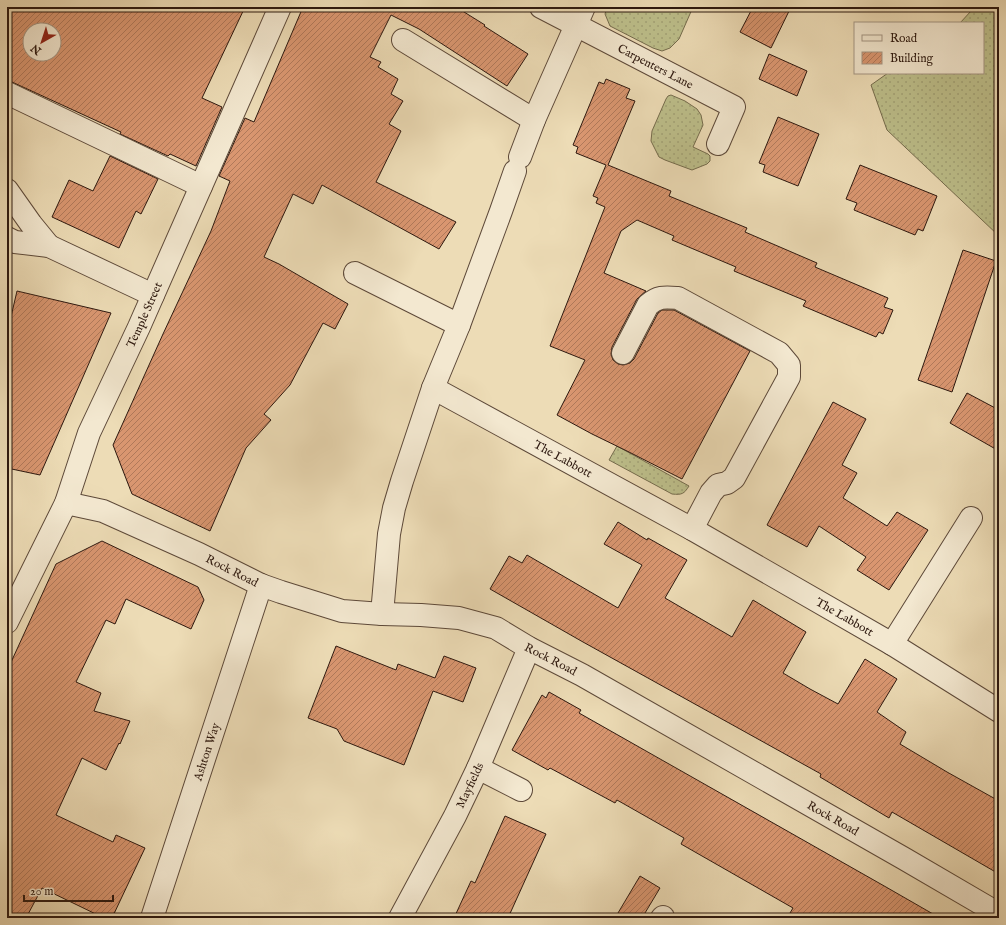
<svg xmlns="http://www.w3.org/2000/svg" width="1006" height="925" viewBox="0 0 1006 925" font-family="'IM FELL English',serif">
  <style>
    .grass { fill: url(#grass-dots); stroke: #756c4d }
    .building { fill: url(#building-hatch); stroke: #2d180f; fill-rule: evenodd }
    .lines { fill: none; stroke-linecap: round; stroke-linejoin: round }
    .minor-casing { stroke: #5d4939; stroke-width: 24 }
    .minor { stroke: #f3e8d0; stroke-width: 22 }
    .labels { text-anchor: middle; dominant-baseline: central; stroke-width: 3.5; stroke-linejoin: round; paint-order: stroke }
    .street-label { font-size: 12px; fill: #2d180f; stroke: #f3e8d0 }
  </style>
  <defs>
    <pattern id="grass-dots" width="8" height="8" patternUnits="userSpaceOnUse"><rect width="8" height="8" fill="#bdbf8b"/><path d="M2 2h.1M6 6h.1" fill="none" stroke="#a3a377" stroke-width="1.8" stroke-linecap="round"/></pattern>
    <pattern id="building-hatch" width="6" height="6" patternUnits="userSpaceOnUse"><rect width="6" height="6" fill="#d99670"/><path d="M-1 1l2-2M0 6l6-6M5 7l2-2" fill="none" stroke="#b0795a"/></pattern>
  </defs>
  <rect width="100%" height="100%" fill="#eddcb6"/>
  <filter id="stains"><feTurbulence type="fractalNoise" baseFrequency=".005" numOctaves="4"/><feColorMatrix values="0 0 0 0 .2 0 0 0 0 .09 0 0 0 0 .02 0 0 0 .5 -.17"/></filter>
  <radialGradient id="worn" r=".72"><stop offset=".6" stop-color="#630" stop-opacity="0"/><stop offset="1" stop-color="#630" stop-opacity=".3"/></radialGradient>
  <path class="grass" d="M607,7H693L679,39L670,48L662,51L653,48L610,26L605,14Z
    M973,7H999V236L887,130L871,85L888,73H983V23H960L971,11Z
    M671,95L685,101L697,109L701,115L703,125L693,147L708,154L710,156V161L707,164L692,170L665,160L659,157L651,141L652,131L666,99L668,96Z
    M617,446L689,486C684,494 682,495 672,494L609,460Z"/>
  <path class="building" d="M7,7H245L202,98L222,107L196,166L170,154L168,156L120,134L121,132L12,82L7,81ZM30,30H54V54H30Z
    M303,7H456L485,25L484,26L528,54L507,86L419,29L391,15L370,57L381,62L378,67L398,79L391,94L403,101L389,124L401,131L376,182L456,222L439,249L322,185L313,204L293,194L264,257L279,264L348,304L335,329L323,323L290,385L264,414L271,420L246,448L210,531L132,494L113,445L163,334L211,231L230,181L219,176L245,118L254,122Z
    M753,7H791L771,48L740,32Z
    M769,54L807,71L797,96L759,79Z
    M606,79L630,89L626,98L635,101L608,165L671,191L669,196L747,228L745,232L817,263L815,267L888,298L884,307L893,310L883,334L879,332L876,337L803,306L806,301L734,271L736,267L672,240L674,236L637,220L621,231L604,273L646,291L637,299L612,347L611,354L613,360L618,364L623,365L630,363L634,359L658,313L662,310H674L750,351L682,479L629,452L592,434L557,415L585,360L550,346L605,207L596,203L598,198L593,196L606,165L576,153L578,147L573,145L599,82L604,84Z
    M778,117L819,134L798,186L763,172L765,165L759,163Z
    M110,156L158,179L141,214L136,211L119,248L52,217L69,180L93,191Z
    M860,165L937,196L923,231L918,229L915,235L854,210L857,203L846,199Z
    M963,250L996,261L952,392L918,380Z
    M17,291L111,313L40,475L7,468V334Z
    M967,393L999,410V451L950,423Z
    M833,402L866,419L842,465L857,473L843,498L887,526L897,512L928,530L889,590L857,570L866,557L819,526L807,547L767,525Z
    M618,522L647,540L648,538L687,560L665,598L732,637L753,600L806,632L783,673L810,689L838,704L865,659L897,679L877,712L906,732L900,744L947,772L999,801V874L892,812L889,818L820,777L821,774L583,642L490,589L509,556L522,563L527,555L618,608L642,565L604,544Z
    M102,541L198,587L204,600L191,629L126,599L115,624L106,620L76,682L101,693L94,711L130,721L120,744L119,743L106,770L82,758L56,815L113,842L116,835L145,848L112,918H104L42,888L26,918H7V671L56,564Z
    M336,646L396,670L398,664L435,678L444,656L476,668L463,702L433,691L404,765L344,741L337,729L308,718Z
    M549,692L581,710L579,713L886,887L940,918H787L793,908L681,844L684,838L617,800L615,803L550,768L548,770L512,750L542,695L546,698Z
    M505,816L546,834L508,918H454L471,881L475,883Z
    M640,876L660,888L642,918H615Z"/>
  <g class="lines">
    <defs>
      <g id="minor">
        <path id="s1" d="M541,7L734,107L718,144"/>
        <path d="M403,40L534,120"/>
        <path d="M7,93L201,186"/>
        <path d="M520,157L534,120L584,7"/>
        <path d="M7,190L31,224L49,246"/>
        <path d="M7,238L15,242L49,246L153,295"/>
        <path d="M355,273L459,325"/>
        <path d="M623,353L648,305C658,296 665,297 678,298L779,353L789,365V377L734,478L727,483L718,485L711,493L692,529"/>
        <path id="s2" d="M433,388L692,529L892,644L999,711"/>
        <path id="s3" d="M66,503L103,511L199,554L261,585L281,592L342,611L382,614L421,615L459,618L496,628L529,648L582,675L903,858L999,914"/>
        <path d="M382,614L389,534L394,508L402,481L433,388L459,325L501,211L515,171"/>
        <path id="s4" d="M7,622L66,503L89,433L139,327L280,7"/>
        <path d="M892,644L971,518"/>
        <path d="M478,768L521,790"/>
        <path id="s5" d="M152,918L261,585"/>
        <path id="s6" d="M400,918L455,816L478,768L529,648"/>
        <path d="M662,918L663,917"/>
      </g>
    </defs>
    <use href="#minor" class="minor-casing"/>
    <use href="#minor" class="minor"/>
  </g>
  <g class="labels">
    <g class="street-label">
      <text stroke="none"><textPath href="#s1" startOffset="129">Carpenters Lane</textPath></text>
      <text stroke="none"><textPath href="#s4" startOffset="337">Temple Street</textPath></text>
      <text stroke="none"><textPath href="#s2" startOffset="148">The Labbott</textPath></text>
      <text stroke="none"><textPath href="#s3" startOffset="180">Rock Road</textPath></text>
      <text stroke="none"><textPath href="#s2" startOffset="471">The Labbott</textPath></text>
      <text stroke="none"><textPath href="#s3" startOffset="516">Rock Road</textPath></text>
      <text stroke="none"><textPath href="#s5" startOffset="175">Ashton Way</textPath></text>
      <text stroke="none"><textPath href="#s6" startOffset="150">Mayfields</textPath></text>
      <text stroke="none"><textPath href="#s3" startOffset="840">Rock Road</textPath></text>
    </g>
  </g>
  <rect width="1006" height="925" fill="none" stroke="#eddcb6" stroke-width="24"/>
  <rect x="8" y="8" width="990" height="909" fill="none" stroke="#2d180f" stroke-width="2"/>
  <rect x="12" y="12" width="982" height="901" fill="none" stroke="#2d180f"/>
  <rect x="854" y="22" width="130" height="52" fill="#f3e8d0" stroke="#a49583"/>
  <rect x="862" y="35" width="20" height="6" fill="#f3e8d0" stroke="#a49583"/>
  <text x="890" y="42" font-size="12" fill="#2d180f">Road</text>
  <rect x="862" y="52" width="20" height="12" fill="url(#building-hatch)" stroke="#a49583"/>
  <text x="890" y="62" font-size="12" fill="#2d180f">Building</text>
  <g transform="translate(42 42) rotate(219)"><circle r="19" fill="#f3e8d0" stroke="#a49583"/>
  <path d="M0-3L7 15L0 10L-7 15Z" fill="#8f2418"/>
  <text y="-6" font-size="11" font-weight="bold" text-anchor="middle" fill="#2d180f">N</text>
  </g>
  <path d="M24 895v6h89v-6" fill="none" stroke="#2d180f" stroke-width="2"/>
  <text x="30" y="895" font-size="12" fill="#2d180f" stroke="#f3e8d0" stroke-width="3" paint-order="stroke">20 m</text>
  <rect width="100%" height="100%" filter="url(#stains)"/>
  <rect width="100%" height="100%" fill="url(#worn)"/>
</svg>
